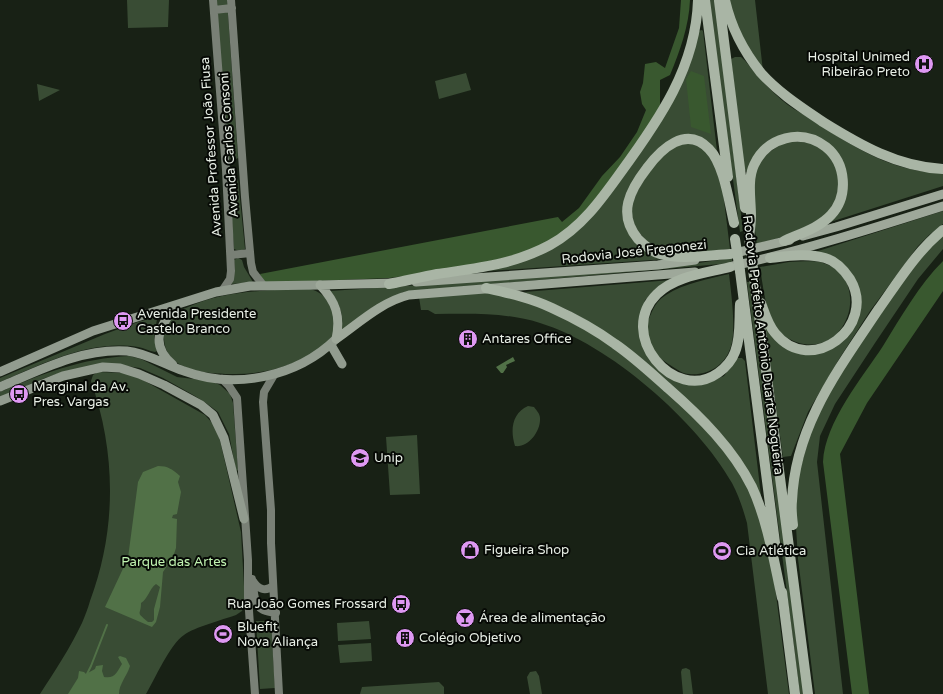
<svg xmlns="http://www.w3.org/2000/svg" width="943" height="694" viewBox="0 0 943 694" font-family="'Varela Round',sans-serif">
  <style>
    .green { fill: #394c34 }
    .forest { fill: #39582f }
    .water { fill: #517147; fill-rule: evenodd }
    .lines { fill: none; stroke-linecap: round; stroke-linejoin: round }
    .stream { stroke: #517147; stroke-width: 2 }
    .secondary { stroke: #798076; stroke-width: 8 }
    .primary { stroke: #929c8f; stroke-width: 9 }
    .trunk { stroke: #9ea89a; stroke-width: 9 }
    .motorway { stroke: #a9b5a5; stroke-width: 10 }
    .motorway-bridge { stroke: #a9b5a5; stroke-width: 10 }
    .labels { text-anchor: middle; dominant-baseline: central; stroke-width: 4; stroke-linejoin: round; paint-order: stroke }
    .poi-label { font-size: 13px; fill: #e8efe6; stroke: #060905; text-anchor: start }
    .street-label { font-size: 13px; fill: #e8efe6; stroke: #060905 }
    .park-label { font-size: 13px; fill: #c1f4b1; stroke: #060905 }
  </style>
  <rect width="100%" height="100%" fill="#182115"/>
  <path class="green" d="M127,0H169L168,27L128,28Z
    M216,0H227L238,158C232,161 230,160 225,155Z
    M709,0H715L743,231L740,232Z
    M727,0H755L763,71L743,41Z
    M702,30L703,31L717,151C705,138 698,139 681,138L635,180L629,231L667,259L473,272L538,254L646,142L698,31Z
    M735,57H741C746,61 750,67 755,73C765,84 776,96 788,105C796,111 806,115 814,121C855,148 892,172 943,173V186L821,225L845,194L827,143L783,134L747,171L744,170L731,59Z
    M466,73L471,90L439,99L435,81Z
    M37,84L60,90L39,101Z
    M786,141L816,143L837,164L840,192L827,215L791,234L757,245L754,223L753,174L762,157Z
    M681,143H691L705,148L721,176L730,249C713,251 678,258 663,251C653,247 646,241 639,232C623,210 637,191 650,171C654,166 657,158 662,154C667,149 675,147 681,143Z
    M230,176H234L238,179L245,249L239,251L234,249L229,179Z
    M943,211V224L929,235L918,246L870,311L839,359L808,412L791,456L783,457L765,327L778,342L823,352L856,323L861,307L859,290L853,278L815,252Z
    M943,232V249L918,279L875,343L835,404L820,436L817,462L843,694H815L798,559L795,511L798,478L816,412L905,274Z
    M238,258L242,260L244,267L253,282L231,284L235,270L234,260Z
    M732,258V263L403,292L375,306L341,331C345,315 339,303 330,291L658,269Z
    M789,262C798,262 815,260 823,263C872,277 850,360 796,342C788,339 780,334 775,326C765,308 763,287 760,267Z
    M729,274C731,292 737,333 730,349C724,366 707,376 689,374C683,374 676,369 670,365C664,361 656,356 652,349C649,343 647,329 648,322C648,320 650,316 651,314C654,306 659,299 666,295C685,283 708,279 729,274Z
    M671,280L657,288L645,300L639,319V335L644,349L687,382L708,383L724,376L737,358H742L745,361L762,504L731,450L591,323L566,309L524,292Z
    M747,282H750L805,694H800Z
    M310,289C320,291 333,302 333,313C333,319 335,328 333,334C332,340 326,344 322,347C298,365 265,374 236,374C211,374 165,373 164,338C163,330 169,318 175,313C178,310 184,309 188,307C225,290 270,290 310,289Z
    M490,291L546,309L616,346L707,427L744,478L760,515L773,572L789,694H768L747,523C743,509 739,496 732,483C697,421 609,344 540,323C505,312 471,314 435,314L428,310H421L419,297Z
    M156,317L157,319L154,337L157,351L155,352C149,351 144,348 138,347C90,339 42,364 0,382V378L105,334L138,322Z
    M129,356L141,359L177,377L211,381L220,385L230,394L233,403L238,470L236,471L229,434L218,412L206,403L195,396L163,378L140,368L113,364L66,371L45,378L0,397V392C41,374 83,358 129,356Z
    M98,372L125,373L141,379L205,415L214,425L219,436L241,532L245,604L242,611L236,615C222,620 195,627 184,635C170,644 155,679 146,694H40C55,671 70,648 82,623C85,616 88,608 90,601C117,529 116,452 91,381L93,375Z
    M528,406L534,407C537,411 540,414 540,418C541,431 528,448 515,446C510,430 512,413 528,406Z
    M417,435L420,494L390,495L386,437Z
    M256,621H271L275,688L260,689Z
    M369,621L371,639L338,641L337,623Z
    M371,643L372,661L340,663L338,645Z
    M686,668L690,670L693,694H683L681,672L682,669Z
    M536,671L539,676L542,694H530L527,677L530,672Z
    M439,682L444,687V694H360L362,687Z"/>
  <path class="forest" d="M681,0H690C689,26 680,51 670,75L660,80V106L639,140L594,206L550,242L515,256L444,271L389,278L264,283L260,274L558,217L562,222L579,208L602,176L620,157L637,132L646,110L642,104L640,92L643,83L645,64L656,62L665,68L679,28Z
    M691,71L704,76L711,134L691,127L686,79Z
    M943,261V291L867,403L840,454L869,694H852L823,462C825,422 862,378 883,346C901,317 919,285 943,261Z"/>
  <path class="water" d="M513,357L515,361L506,365L507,367L503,373H501L496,367Z
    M158,466C168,466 172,469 180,476L178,482L181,492L177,514L173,515L172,518L177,519L176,548L173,557L163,572L160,607L156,622L152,627L105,607L128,558L138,482L143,472ZM156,584L160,587L154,609V620L152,622H148C135,611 141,616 141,603C148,599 149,589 156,584Z
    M120,656L126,658L130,666C127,676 119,684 119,694H68L78,678L79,671L84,672L86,674L95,669L96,666L103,665L102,671L104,677C115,679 117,672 122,664L118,657Z"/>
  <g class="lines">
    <path class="stream" d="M87,674L91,666L107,625"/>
    <path class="secondary" d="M213,0L226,170L231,271L230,279L222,291
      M231,0L245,197L251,263L253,272L263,285
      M214,10L232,8
      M231,255L250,253
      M274,375L264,392L263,402L271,510V543L279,694
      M222,379L229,386L237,398L248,560V597L255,694
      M252,579C254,588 253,605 263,610C266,612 272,612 276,613
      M253,581C258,589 265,592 273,586"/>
    <path class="primary" d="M331,345L342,364
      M173,365C149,344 160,327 175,306
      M0,372L93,331L216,292L250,286L320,285
      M0,387C40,370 82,348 127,351C147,353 165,365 184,371C235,390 297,377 336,339
      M0,401L63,376L103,367L120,368L139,374L164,385L201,405L213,415L224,438L244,519"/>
    <path class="trunk" d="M803,236L836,227L943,194
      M731,254L790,240
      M733,266C804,250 874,228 943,206
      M416,282L658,265L695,260
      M320,285L396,283
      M320,285C336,302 341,316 336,339
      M336,339C359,323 381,302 409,295L695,272"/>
    <path class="motorway" d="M705,0L728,177
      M725,0C731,27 744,52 761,73C779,93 801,107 823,122C860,145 898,167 943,169
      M719,1L745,208
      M749,237C750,230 751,223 751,216C751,200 747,180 754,165C767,137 801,128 826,147C846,163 849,196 831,215C819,228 799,234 784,241
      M730,254C710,255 679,260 660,254C652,252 644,245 638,239C617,214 630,190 647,168C661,149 686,125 709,149C724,164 729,202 734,223
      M730,267C706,273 675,276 657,294C616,334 674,404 718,373C725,368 732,360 735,352C741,337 739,319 740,304
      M753,269L808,694
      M740,271L775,543
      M389,284C405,281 421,277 437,274C477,268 513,265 550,245C581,228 601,200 621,172C659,120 696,67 698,0
      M486,288C508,293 531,298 552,308C574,318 596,330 615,344C634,357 651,373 669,389C701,417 733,449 752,487C768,522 774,562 782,598
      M761,303C765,314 768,325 775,333C811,378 878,326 850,279C844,270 836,261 825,258C808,253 788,256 770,258
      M793,525C792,517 791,509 792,501C795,426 838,370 878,310C898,282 916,252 943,230
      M782,592L795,694"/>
    <path class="motorway-bridge" d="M749,237L753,269
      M735,239L740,271"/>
  </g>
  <defs>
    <symbol id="hospital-disc" viewBox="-11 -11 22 22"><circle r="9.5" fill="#de98f2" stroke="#060905"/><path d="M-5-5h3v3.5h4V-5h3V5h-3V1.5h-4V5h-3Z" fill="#111"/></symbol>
    <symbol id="bus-disc" viewBox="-11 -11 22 22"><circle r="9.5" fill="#de98f2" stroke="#060905"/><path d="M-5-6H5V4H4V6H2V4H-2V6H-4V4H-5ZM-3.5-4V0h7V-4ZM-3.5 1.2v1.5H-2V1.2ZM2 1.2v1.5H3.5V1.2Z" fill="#111"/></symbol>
    <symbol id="building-disc" viewBox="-11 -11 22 22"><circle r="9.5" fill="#de98f2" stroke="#060905"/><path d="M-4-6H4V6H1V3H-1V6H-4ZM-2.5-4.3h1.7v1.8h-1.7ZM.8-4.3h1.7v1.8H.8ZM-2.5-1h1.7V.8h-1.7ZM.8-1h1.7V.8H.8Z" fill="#111"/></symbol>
    <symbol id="university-disc" viewBox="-11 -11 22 22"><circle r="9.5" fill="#de98f2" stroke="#060905"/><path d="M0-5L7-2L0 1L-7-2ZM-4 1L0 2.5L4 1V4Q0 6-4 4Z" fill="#111"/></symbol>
    <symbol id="shop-disc" viewBox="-11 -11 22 22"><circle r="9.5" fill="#de98f2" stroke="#060905"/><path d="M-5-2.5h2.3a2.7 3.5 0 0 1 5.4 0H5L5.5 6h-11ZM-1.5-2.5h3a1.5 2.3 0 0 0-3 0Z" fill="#111"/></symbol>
    <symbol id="stadium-disc" viewBox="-11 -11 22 22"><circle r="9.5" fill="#de98f2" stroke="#060905"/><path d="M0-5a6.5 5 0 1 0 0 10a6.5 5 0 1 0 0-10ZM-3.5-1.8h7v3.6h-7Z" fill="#111"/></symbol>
    <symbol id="bar-disc" viewBox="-11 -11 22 22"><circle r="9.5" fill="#de98f2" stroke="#060905"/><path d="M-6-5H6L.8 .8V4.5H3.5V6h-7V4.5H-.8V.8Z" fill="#111"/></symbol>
  </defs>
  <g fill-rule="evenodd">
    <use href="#hospital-disc" x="913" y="53" width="22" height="22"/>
    <use href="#bus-disc" x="112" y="310" width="22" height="22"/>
    <use href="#building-disc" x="457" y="328" width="22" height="22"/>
    <use href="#bus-disc" x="8" y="383" width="22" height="22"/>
    <use href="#university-disc" x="349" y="447" width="22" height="22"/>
    <use href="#shop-disc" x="459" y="539" width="22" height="22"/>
    <use href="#stadium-disc" x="711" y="540" width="22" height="22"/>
    <use href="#bus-disc" x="390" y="593" width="22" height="22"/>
    <use href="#bar-disc" x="454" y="607" width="22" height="22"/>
    <use href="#stadium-disc" x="212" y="623" width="22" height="22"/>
    <use href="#building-disc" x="394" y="627" width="22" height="22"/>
  </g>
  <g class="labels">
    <g class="poi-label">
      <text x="910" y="57" text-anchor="end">Hospital Unimed<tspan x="910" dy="15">Ribeirão Preto</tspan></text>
      <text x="137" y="314">Avenida Presidente<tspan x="137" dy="15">Castelo Branco</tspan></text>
      <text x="482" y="339">Antares Office</text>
      <text x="33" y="387">Marginal da Av.<tspan x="33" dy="15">Pres. Vargas</tspan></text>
      <text x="374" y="458">Unip</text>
      <text x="484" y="550">Figueira Shop</text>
      <text x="736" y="551">Cia Atlética</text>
      <text x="387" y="604" text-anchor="end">Rua João Gomes Frossard</text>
      <text x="479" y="618">Área de alimentação</text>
      <text x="237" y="627">Bluefit<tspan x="237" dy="15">Nova Aliança</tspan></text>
      <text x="419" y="638">Colégio Objetivo</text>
    </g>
    <g class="street-label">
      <text transform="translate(229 145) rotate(-94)">Avenida Carlos Consoni</text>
      <text transform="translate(211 147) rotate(-94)">Avenida Professor João Fiusa</text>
      <text transform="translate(634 252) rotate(-6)">Rodovia José Fregonezi</text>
      <text transform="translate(763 345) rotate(83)">Rodovia Prefeito Antônio Duarte Nogueira</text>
    </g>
    <g class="park-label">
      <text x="174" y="562">Parque das Artes</text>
    </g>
  </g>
</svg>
